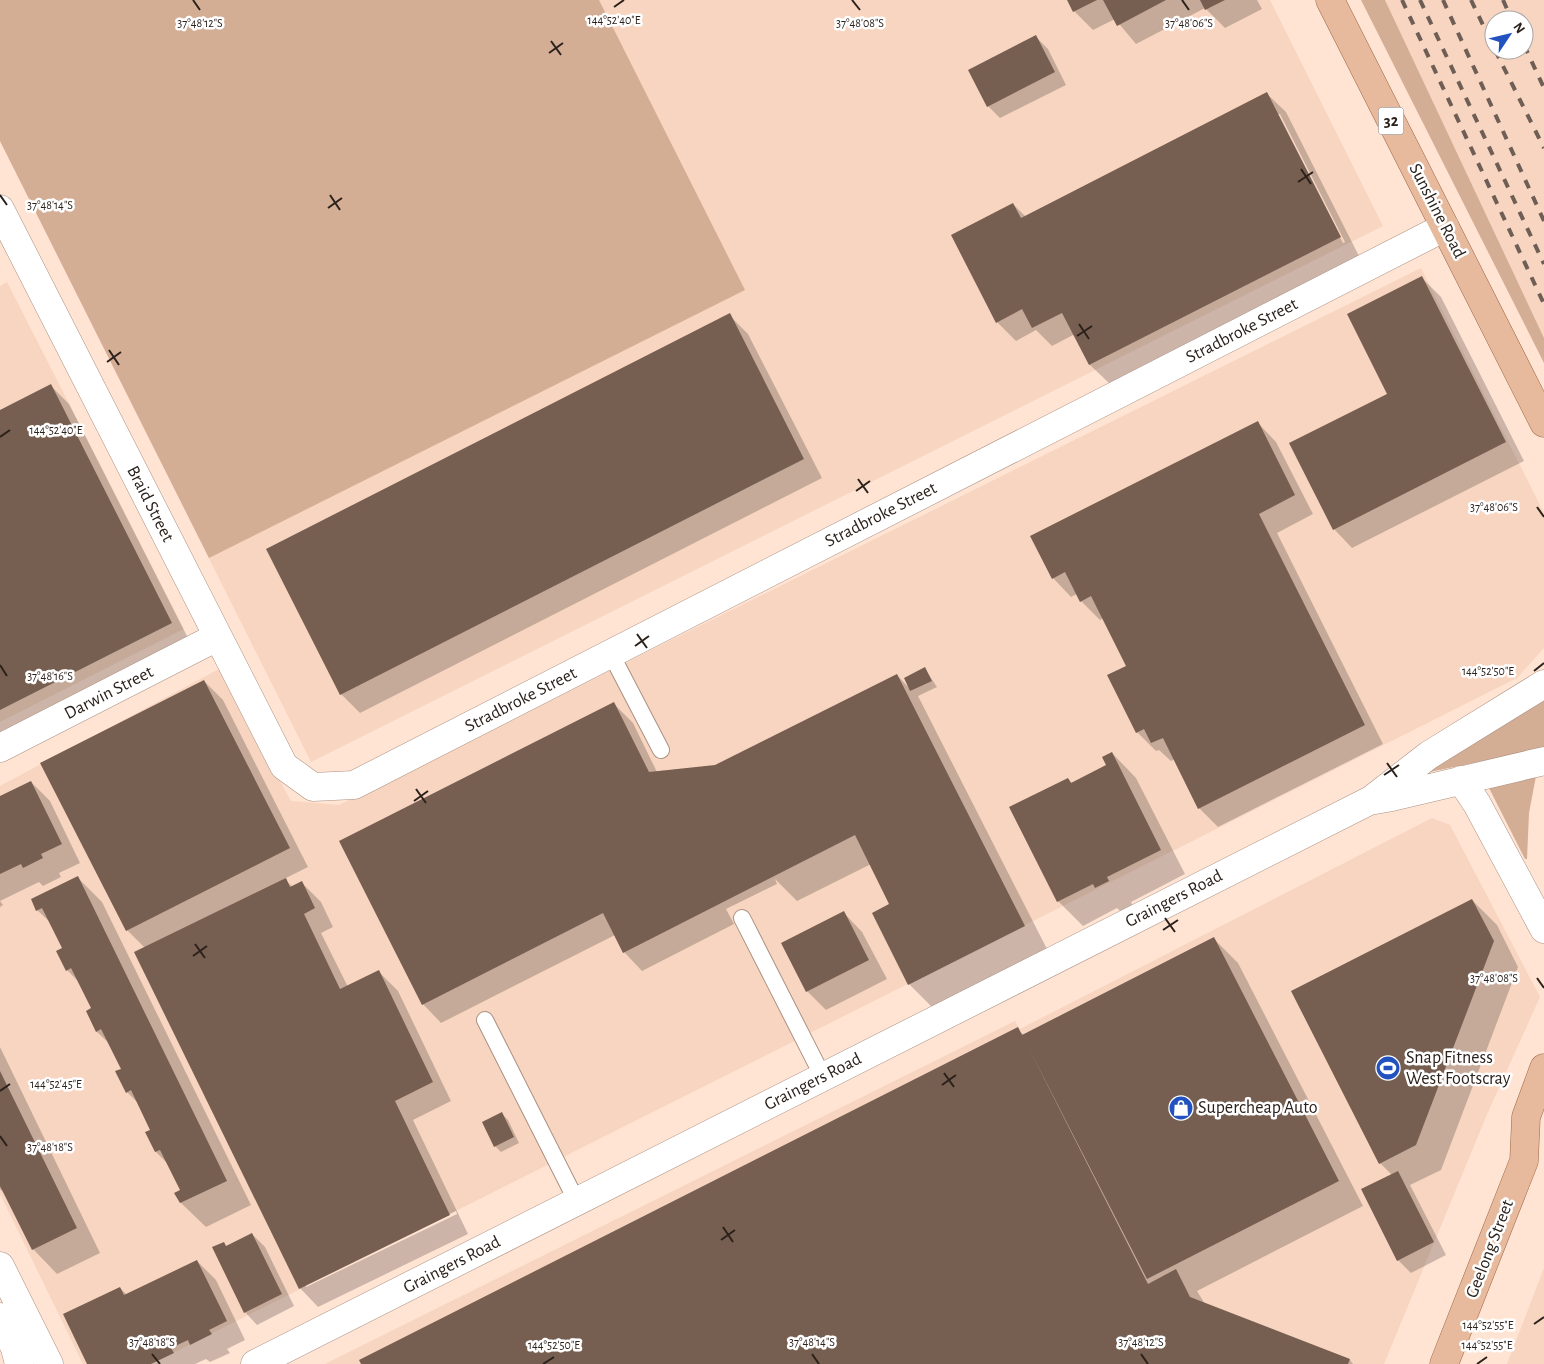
<svg xmlns="http://www.w3.org/2000/svg" width="1544" height="1364" viewBox="0 0 1544 1364" font-family="'Alegreya Sans',sans-serif">
  <style>
    .built { fill: #f8d5c0; fill-rule: evenodd }
    .green { fill: #d4ad95 }
    .shadow { fill: #0003; fill-rule: evenodd }
    .building { fill: #765e50 }
    .lines { fill: none; stroke-linecap: round; stroke-linejoin: round }
    .service-casing { stroke: #aa9182; stroke-width: 18 }
    .minor-casing { stroke: #aa9182; stroke-width: 29 }
    .primary-casing { stroke: #9b6745; stroke-width: 29 }
    .service { stroke: #fff; stroke-width: 16 }
    .minor { stroke: #fff; stroke-width: 28 }
    .primary { stroke: #e7ba9d; stroke-width: 28 }
    .rail { stroke: #6e5e55; stroke-width: 4; stroke-dasharray: 9 9; stroke-linecap: butt }
    .ticks { fill: none; stroke: #2b211b; stroke-width: 2 }
    .labels { text-anchor: middle; dominant-baseline: central; stroke-width: 5; stroke-linejoin: round; paint-order: stroke }
    .shield { fill: #fff; stroke: #6b645f; stroke-width: 1 }
    .shield-label { font-size: 16px; font-weight: bold; fill: #2b211b }
    .street-label { font-size: 18px; fill: #2b211b; stroke: #fff }
    .poi-label { font-size: 18px; fill: #2b211b; stroke: #fff; text-anchor: start }
    .ticks-label { font-size: 12px; text-anchor: middle; fill: #2b211b; stroke: #fff; stroke-width: 5; stroke-linejoin: round; paint-order: stroke }
  </style>
  <rect width="100%" height="100%" fill="#ffe3d3"/>
  <path class="built" d="M0,0H1270L1383,226L311,762L0,141Z
    M1385,0H1544V338L1502,251ZM1494,20H1524V50H1494Z
    M1421,268L1544,513V648L1517,678L151,1364H83L0,1194V786L219,669L291,801L339,805Z
    M7,282L184,629L0,722V286Z
    M1432,818L1450,825L1540,997L1488,1112L1384,1364H325L1015,1021L1020,1029Z
    M1544,1268V1364H1507Z"/>
  <path class="green" d="M0,0H599L745,290L209,558L0,141Z
    M1361,0H1385L1544,338V363Z
    M1544,699V749L1429,772L1428,770Z
    M1536,776L1529,813L1527,859H1525L1489,788Z"/>
  <path class="shadow" d="M1068,0H1257L1262,9L1225,28L1205,8L1136,44L1115,19L1093,30L1074,11Z
    M1036,37L1048,49L1066,85L1000,118L988,106Z
    M1267,94L1286,112L1359,256L1109,383L1090,365L1075,334L1052,346L1036,330L1016,341L997,322L1013,204L1026,217ZM1277,114H1280L1345,242L1343,243Z
    M1422,278L1441,297L1524,461L1352,548L1334,529L1389,394Z
    M729,315L748,334L822,478L360,713L341,694Z
    M51,386L69,404L190,642L0,738V412Z
    M1258,423L1276,442L1313,514L1277,533L1383,744L1218,827L1199,808L1175,759L1171,761L1159,750L1156,751L1137,732L1128,666L1103,618L1100,620L1081,601L1077,594L1071,597L1053,578Z
    M925,669L937,687L918,696L1048,951L934,1009L909,984L891,904L871,864L797,901L775,879L777,884L726,909L734,924L642,971L624,952L615,935L441,1023L423,1004L614,704L633,723L657,772L715,767L897,675L910,689Z
    M204,681L223,700L308,867L284,879L293,887L302,883L321,902L333,927L321,933L348,987L379,972L398,991L451,1101L413,1120L468,1234L318,1307L300,1288L145,948L127,930ZM456,1211L457,1214L306,1287V1284Z
    M1112,753L1136,778L1185,874L1131,902L1133,906L1121,912L1117,908L1083,926L1058,901L1068,779L1073,784L1108,766Z
    M31,782L50,801L80,863L59,873L61,877L43,886L39,882L0,901L3,905L0,907V798Z
    M78,878L102,902L251,1205L206,1227L181,1203L176,1193L182,1190L169,1165L156,1152L147,1133L152,1130L140,1105L127,1092L122,1069L111,1045L97,1032L87,1012L93,1009L80,983L67,970L63,949L52,924L37,910L33,900Z
    M1472,900L1497,925L1518,967L1441,1170L1410,1185L1446,1255L1411,1273L1398,1260L1392,1175L1380,1163Z
    M844,913L862,932L887,979L826,1010L807,991Z
    M1214,939L1238,963L1363,1206L1197,1291L1205,1304L1350,1360L1353,1364H362L1017,1029L1024,1035Z
    M0,1047L100,1253L57,1274L33,1249L6,1194L0,1189Z
    M502,1114L508,1120L519,1143L501,1152L495,1146Z
    M252,1234L265,1247L294,1306L257,1325L245,1312L227,1247Z
    M197,1261L216,1280L245,1340L227,1349L230,1353L210,1362L206,1359L195,1364H89L120,1288L127,1295Z"/>
  <path class="building" d="M1067,0H1097L1073,12Z
    M1103,0H1166L1117,26Z
    M1200,0H1225L1205,10Z
    M1036,35L1055,72L987,107L968,70Z
    M1267,92L1341,237L1089,365L1062,313L1032,328L1022,309L996,323L951,235L1013,203L1021,218Z
    M1422,276L1506,442L1333,530L1289,443L1387,394L1347,314Z
    M730,313L804,459L340,695L266,549Z
    M51,384L172,623L0,710V410Z
    M1258,421L1295,495L1259,514L1365,725L1198,809L1163,738L1151,743L1144,729L1136,733L1107,675L1126,666L1091,596L1080,602L1065,572L1052,579L1030,536Z
    M925,667L932,681L910,691L904,678Z
    M897,674L1025,926L908,985L872,913L889,904L855,835L623,953L603,913L422,1005L339,841L614,702L649,772L715,765Z
    M204,680L290,848L126,931L40,763Z
    M1112,752L1161,850L1107,877L1109,881L1095,888L1093,884L1057,902L1009,807L1068,778L1071,783L1106,765L1102,757Z
    M31,781L62,844L41,854L43,858L23,868L21,864L0,874V796Z
    M78,876L227,1181L180,1203L174,1193L180,1190L160,1150L155,1152L145,1132L150,1130L131,1090L126,1093L115,1071L121,1069L101,1029L96,1032L86,1011L91,1008L71,968L66,971L56,951L62,948L42,908L36,911L31,899Z
    M286,878L290,887L302,881L315,908L304,914L340,989L379,970L433,1082L395,1101L450,1215L299,1289L134,952Z
    M1472,899L1494,941L1416,1145L1379,1164L1291,991Z
    M844,911L869,960L806,992L781,943Z
    M1214,937L1339,1181L1147,1279L1022,1035Z
    M1018,1027L1148,1284L1176,1269L1190,1297L1350,1359L1348,1364H361L359,1360Z
    M0,1071L77,1228L32,1250L0,1186Z
    M502,1112L514,1137L494,1147L482,1122Z
    M1398,1171L1434,1242L1397,1261L1361,1189Z
    M252,1233L282,1294L244,1313L212,1247L224,1242L226,1246Z
    M197,1260L227,1321L209,1330L212,1334L190,1345L188,1340L171,1348L174,1353L151,1364H87L63,1314L120,1287L124,1295Z"/>
  <g class="lines">
    <defs>
      <path id="service" d="M611,654L661,750
        M742,918L823,1077
        M485,1020L577,1202"/>
      <path id="minor" d="M0,209L284,766L313,787L354,785L1445,227
        M0,748L217,637
        M1461,780L1477,804L1544,929
        M1375,800L1392,797L1544,761
        M0,1266L49,1364
        M0,1317L15,1348L19,1364
        M255,1364L1371,800L1429,755L1544,684"/>
      <path id="primary" d="M1330,0L1544,423
        M1444,1364L1524,1161L1526,1117L1544,1068"/>
    </defs>
    <use href="#service" class="service-casing"/>
    <use href="#minor" class="minor-casing"/>
    <use href="#primary" class="primary-casing"/>
    <use href="#service" class="service"/>
    <use href="#minor" class="minor"/>
    <use href="#primary" class="primary"/>
    <path class="rail" d="M1402,0L1544,304
      M1420,0L1544,264
      M1443,0L1544,221
      M1471,0L1494,48
      M1503,0L1512,20
      M1524,45L1544,88
      M1495,50L1544,148"/>
  </g>
  <path class="ticks" d="M193,0L200,10M852,0L860,10M1182,0L1189,10M614,7L624,0M551,41L561,55M549,53L563,43M1301,169L1311,184M1298,182L1313,172M0,195L7,205M330,195L340,210M328,208L342,198M1079,324L1089,339M1077,336L1092,326M109,350L119,365M107,362L121,352M0,437L10,430M858,479L868,493M856,491L870,481M1537,507L1544,517M637,634L647,648M635,646L649,636M0,665L7,676M1534,671L1544,663M1387,763L1397,777M1384,775L1399,765M416,789L426,803M414,801L428,791M1165,918L1175,932M1163,930L1178,920M195,944L205,958M193,956L207,946M1537,978L1544,988M944,1073L954,1087M942,1085L956,1075M0,1091L10,1084M0,1136L7,1146M723,1227L733,1242M721,1240L735,1230M1534,1324L1544,1317M152,1354L160,1364M812,1354L819,1364M1141,1354L1148,1364M543,1364L554,1357M1477,1364L1487,1357"/>
  <defs>
    <symbol id="stadium-disc" viewBox="-11 -11 22 22"><circle r="9.5" fill="#2152c0" stroke="#fff"/><path d="M0-5a6.5 5 0 1 0 0 10a6.5 5 0 1 0 0-10ZM-3.5-1.8h7v3.6h-7Z" fill="#fff"/></symbol>
    <symbol id="shop-disc" viewBox="-11 -11 22 22"><circle r="9.5" fill="#2152c0" stroke="#fff"/><path d="M-5-2.5h2.3a2.7 3.5 0 0 1 5.4 0H5L5.5 6h-11ZM-1.5-2.5h3a1.5 2.3 0 0 0-3 0Z" fill="#fff"/></symbol>
  </defs>
  <g fill-rule="evenodd">
    <use href="#stadium-disc" x="1374" y="1054" width="28" height="28"/>
    <use href="#shop-disc" x="1167" y="1094" width="28" height="28"/>
  </g>
  <g class="labels">
    <rect class="shield" x="1378.5" y="107.5" width="25" height="27" rx="4"/>
    <g class="shield-label">
      <text x="1391" y="121">32</text>
    </g>
    <g class="street-label">
      <text transform="translate(1437 211) rotate(63)">Sunshine Road</text>
      <text transform="translate(1242 331) rotate(-27)">Stradbroke Street</text>
      <text transform="translate(150 504) rotate(63)">Braid Street</text>
      <text transform="translate(881 515) rotate(-27)">Stradbroke Street</text>
      <text transform="translate(109 693) rotate(-27)">Darwin Street</text>
      <text transform="translate(521 700) rotate(-27)">Stradbroke Street</text>
      <text transform="translate(1174 899) rotate(-27)">Graingers Road</text>
      <text transform="translate(813 1082) rotate(-27)">Graingers Road</text>
      <text transform="translate(1490 1249) rotate(-69)">Geelong Street</text>
      <text transform="translate(452 1265) rotate(-27)">Graingers Road</text>
    </g>
    <g class="poi-label">
      <text x="1406" y="1058">Snap Fitness<tspan x="1406" dy="21">West Footscray</tspan></text>
      <text x="1198" y="1108">Supercheap Auto</text>
    </g>
  </g>
  <g class="ticks-label">
    <text x="614" y="24">144°52'40"E</text>
    <text x="200" y="27">37°48'12"S</text>
    <text x="860" y="27">37°48'08"S</text>
    <text x="1189" y="27">37°48'06"S</text>
    <text x="50" y="209">37°48'14"S</text>
    <text x="56" y="434">144°52'40"E</text>
    <text x="1494" y="511">37°48'06"S</text>
    <text x="1488" y="675">144°52'50"E</text>
    <text x="50" y="680">37°48'16"S</text>
    <text x="1494" y="982">37°48'08"S</text>
    <text x="56" y="1088">144°52'45"E</text>
    <text x="50" y="1151">37°48'18"S</text>
    <text x="1488" y="1329">144°52'55"E</text>
    <text x="152" y="1346">37°48'18"S</text>
    <text x="812" y="1346">37°48'14"S</text>
    <text x="1141" y="1346">37°48'12"S</text>
    <text x="554" y="1349">144°52'50"E</text>
    <text x="1487" y="1349">144°52'55"E</text>
  </g>
  <g transform="translate(1509 35) rotate(55)"><circle r="24" fill="#ffffff" stroke="#aaa6a4"/>
  <path d="M0-4L9 19L0 12L-9 19Z" fill="#2152c0"/>
  <text y="-8" font-size="14" font-weight="bold" text-anchor="middle" fill="#2b211b">N</text>
  </g>
</svg>
